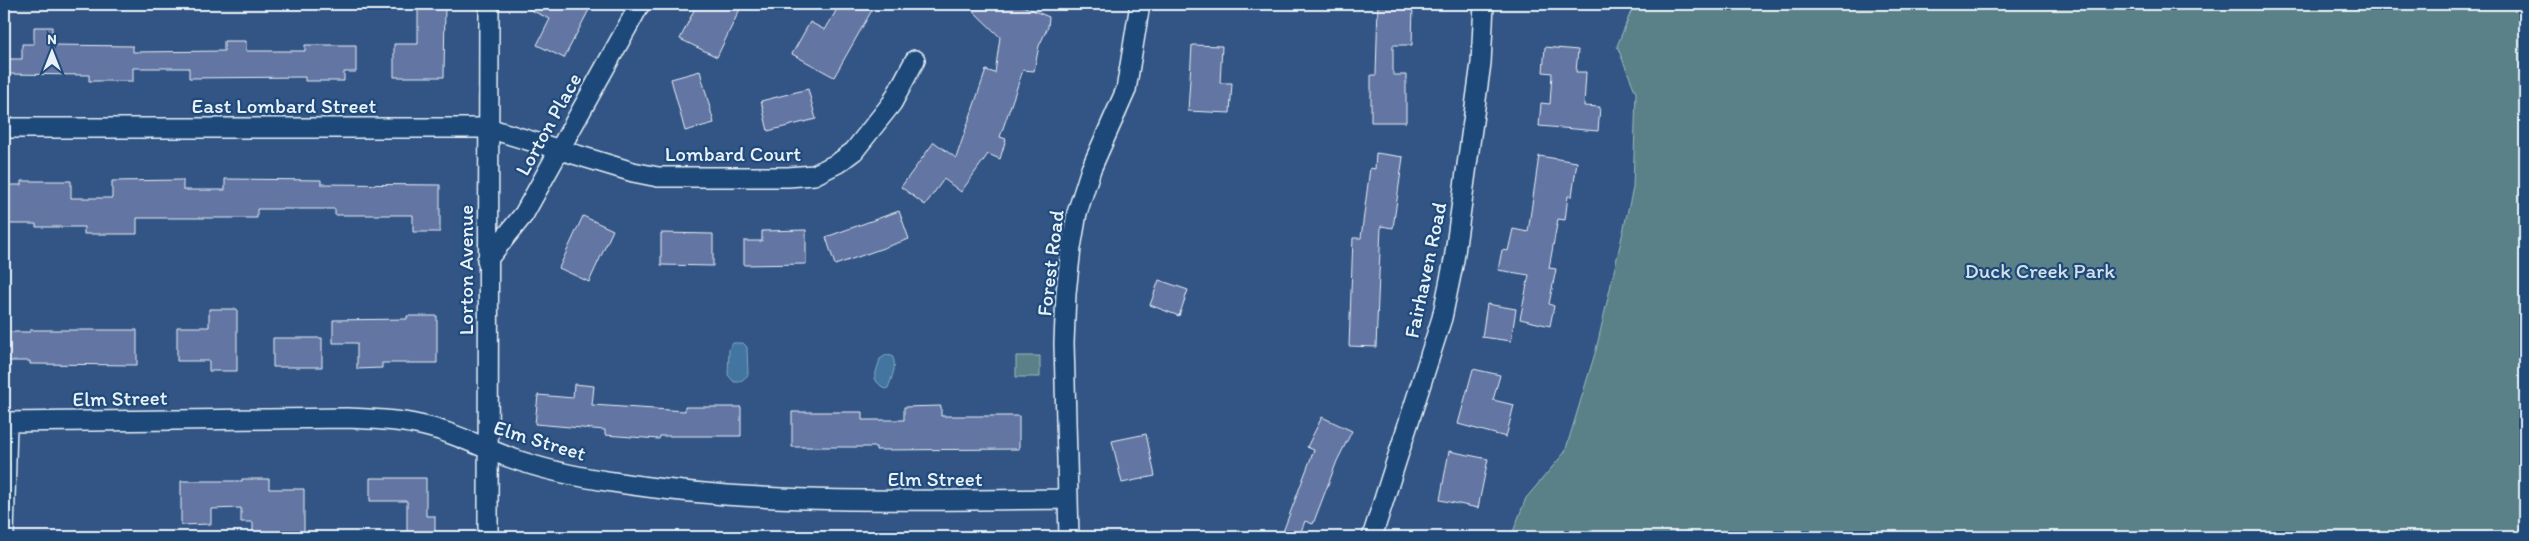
<svg xmlns="http://www.w3.org/2000/svg" width="2529" height="541" viewBox="0 0 2529 541" font-family="Itim,sans-serif">
  <style>
    .green { fill: #5a8187; stroke: #a1b9c0 }
    .water { fill: #4376a0; stroke: #85a7c3 }
    .building { fill: #6475a2; stroke: #e8f1f8 }
    .lines { fill: none; stroke-linecap: round; stroke-linejoin: round }
    .minor-casing { stroke: #e8f1f8; stroke-width: 22 }
    .minor { stroke: #1f4a7a; stroke-width: 19 }
    .labels { text-anchor: middle; dominant-baseline: central; stroke-width: 4.5; stroke-linejoin: round; paint-order: stroke }
    .street-label { font-size: 21px; fill: #e8f1f8; stroke: #1f4a7a }
    .park-label { font-size: 21px; fill: #d3e0e7; stroke: #1f4a7a }
  </style>
  <rect width="100%" height="100%" fill="#325585"/>
  <filter id="ink" filterUnits="userSpaceOnUse"><feTurbulence type="fractalNoise" baseFrequency=".02" numOctaves="2"/><feDisplacementMap in="SourceGraphic" scale="10" xChannelSelector="R" yChannelSelector="G"/><feConvolveMatrix kernelMatrix="1 2 1 2 8 2 1 2 1" color-interpolation-filters="sRGB"/></filter>
  <g filter="url(#ink)">
    <path class="green" d="M1634,4H2525V537H1511L1526,498L1565,452L1596,350L1633,188L1636,93L1617,46Z
      M1016,356H1040V377H1016Z"/>
    <path class="water" d="M733,343H743L747,347L748,375L740,382H734L728,375L729,349Z
      M886,355L892,356C898,364 891,380 888,388L884,389L874,379L880,359Z"/>
    <path class="building" d="M418,4H445L444,77H394V44H418Z
      M518,4H592L564,58L537,45L550,19Z
      M697,4H729L740,9L717,57L680,39Z
      M840,4H861L872,10L834,77L792,54L810,22L825,30Z
      M966,4H1018L1049,17L1048,27L1039,46L1034,71L1023,70L1000,137L1006,139L1000,159L988,154L961,192L944,179L925,205L901,187L934,142L956,158L986,70L995,73L1000,37Z
      M1378,4H1413L1412,45H1393V75H1406V122H1371V75H1376Z
      M34,27H52V45L133,46V52L224,51V41H246V51H305V45H356V72H344V81H305V77L189,78V68H133V81H89V75L4,74V59H22V44H34Z
      M1192,45L1222,46L1220,83H1232L1230,113L1188,111Z
      M1545,47L1578,50L1576,72H1586L1584,106L1600,107L1598,131L1539,126L1541,103L1550,104L1552,73L1543,72Z
      M700,71L714,123L685,131L671,79Z
      M808,89L816,119L768,131L761,101Z
      M1376,153L1403,157L1393,228L1381,226L1376,347L1349,346L1353,238H1361L1370,168L1375,169Z
      M1539,156L1577,162L1572,196H1568L1565,220L1558,219L1549,268L1556,269L1549,304L1554,306L1550,326L1520,319L1529,275L1498,270L1502,250L1508,251L1513,229L1528,232Z
      M225,179L321,180V184L440,185V232H413V215H335V209H257V218H137V234H84V227H36V224H4V185H21V181H71V198H112V181L183,180V190H225Z
      M899,211L909,239L835,265L826,237Z
      M583,216L613,230L589,282L559,268Z
      M806,230V264L744,265V241H762V231Z
      M661,233L713,234V266L661,265Z
      M1159,280L1188,290L1179,316L1150,305Z
      M1487,304L1516,309L1511,341L1482,337Z
      M209,309H237V371H209V361H177V327H209Z
      M407,316H437V363H382V368L357,369V343H333V320L407,319Z
      M30,330H137V365L30,364V361H4V332H30Z
      M273,338H322V367H273Z
      M1473,369L1500,375L1493,400L1514,405L1506,437L1458,424Z
      M574,384L594,386L592,405L685,411V407H741V436H660L659,439L605,435V430L535,424L538,395L573,398Z
      M941,406V416H1019V449L876,450V447H792V412H862V420H904V407Z
      M1322,417L1352,431L1337,461L1313,524L1305,521L1299,537H1281L1314,450L1307,447Z
      M1146,434L1155,476L1122,483L1112,441Z
      M1449,451L1488,459L1478,508L1440,500Z
      M370,478H426V516H435V537H407V501H370Z
      M242,479H269V489H304V535L253,533V522H241V508L211,509V524L181,525V481H242Z"/>
    <g class="lines">
      <defs>
        <path id="minor" d="M4,128H488L633,172L658,177H788L814,175L838,163L854,151L892,103L915,60
          M487,260L524,214L640,4
          M4,422L347,418C369,419 392,419 415,424C449,430 478,446 511,458C544,470 578,477 613,482C763,506 915,500 1066,499
          M4,537L7,422
          M488,537L489,4
          M1069,537L1064,343L1066,293L1071,248L1077,213L1091,169L1126,90L1140,4
          M1372,537L1442,318L1454,260L1481,63L1484,4"/>
      </defs>
      <use href="#minor" class="minor-casing"/>
      <use href="#minor" class="minor"/>
    </g>
  </g>
  <g class="labels">
    <g class="street-label">
      <text x="284" y="105">East Lombard Street</text>
      <text transform="translate(548 124) rotate(-61)">Lorton Place</text>
      <text x="733" y="153">Lombard Court</text>
      <text transform="translate(1050 263) rotate(-83)">Forest Road</text>
      <text transform="translate(465 270) rotate(-90)">Lorton Avenue</text>
      <text transform="translate(1425 270) rotate(-78)">Fairhaven Road</text>
      <text transform="translate(120 398) rotate(-1)">Elm Street</text>
      <text transform="translate(540 440) rotate(17)">Elm Street</text>
      <text x="935" y="478">Elm Street</text>
    </g>
    <g class="park-label">
      <text x="2040" y="270">Duck Creek Park</text>
    </g>
  </g>
  <rect width="2529" height="541" fill="none" stroke="#1f4a7a" stroke-width="20"/>
  <rect x="10" y="10" width="2509" height="521" fill="none" stroke="#e8f1f8" stroke-width="2" filter="url(#ink)"/>
  <g transform="translate(52 52)" stroke="#1f4a7a" stroke-width="4" paint-order="stroke">
  <path d="M0-4L9 19L0 12L-9 19Z" fill="#e8f1f8"/>
  <text y="-8" font-size="14" font-weight="bold" text-anchor="middle" fill="#e8f1f8">N</text>
  </g>
</svg>
